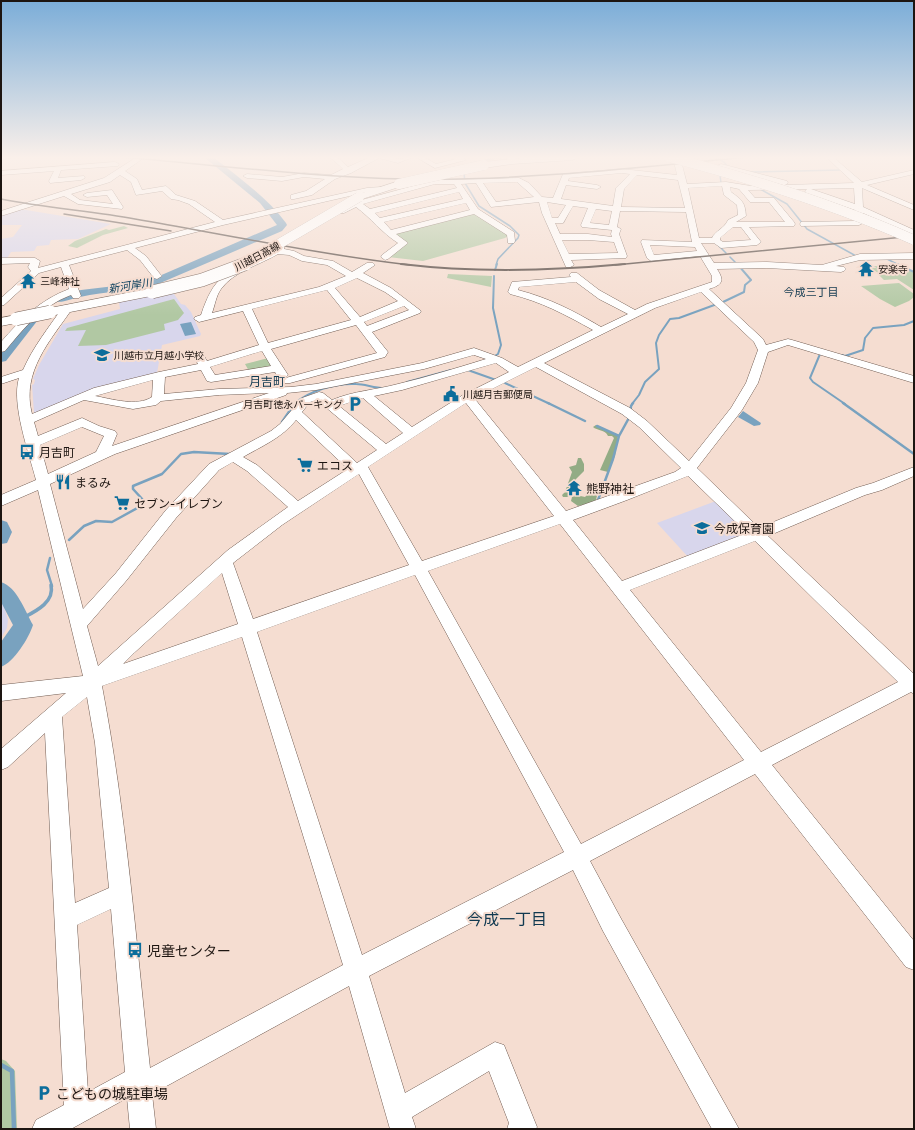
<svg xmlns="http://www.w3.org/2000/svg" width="915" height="1130" viewBox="0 0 915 1130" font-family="Commissioner,'Noto Sans JP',sans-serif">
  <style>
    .education { fill: #d8d6ec }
    .green { fill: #b1c8a3 }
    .forest { fill: #93ac85 }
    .water { fill: #79a2bf }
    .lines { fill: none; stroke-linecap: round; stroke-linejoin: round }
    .stream-far4 { stroke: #79a2bf; stroke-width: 1.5 }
    .stream-far3 { stroke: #79a2bf; stroke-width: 2 }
    .stream-far2 { stroke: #79a2bf; stroke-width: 2.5 }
    .stream-far1 { stroke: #79a2bf; stroke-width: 3.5 }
    .stream { stroke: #79a2bf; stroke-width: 4.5 }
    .river { fill: #79a2bf; fill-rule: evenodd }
    .minor-casing { stroke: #725d53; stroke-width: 1 }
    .major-casing { stroke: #725d53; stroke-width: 1 }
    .minor { fill: #fff; fill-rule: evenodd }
    .major { fill: #fff; fill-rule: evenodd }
    .rail-far1 { stroke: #554943; stroke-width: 1.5 }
    .rail { stroke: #554943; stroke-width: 2 }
    .major-bridge-far1-casing { stroke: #725d53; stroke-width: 10; stroke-linecap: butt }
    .major-bridge-casing { stroke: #725d53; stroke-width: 14; stroke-linecap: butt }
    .major-bridge-far1 { stroke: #fff; stroke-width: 10 }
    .major-bridge { stroke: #fff; stroke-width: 13 }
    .labels { text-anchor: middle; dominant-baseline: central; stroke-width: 4; stroke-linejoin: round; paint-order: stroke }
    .far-street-label { font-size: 10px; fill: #1d1511; stroke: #f5ddd1 }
    .far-poi-label { font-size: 10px; fill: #1d1511; stroke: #f5ddd1; text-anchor: start }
    .far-water-label { font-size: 11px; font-style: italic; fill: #063c5a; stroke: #f5ddd1 }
    .far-neighbourhood-label { font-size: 11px; fill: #103950; stroke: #f5ddd1 }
    .far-quarter-label { font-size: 12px; fill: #103950; stroke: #f5ddd1 }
    .poi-label { font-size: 12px; fill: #1d1511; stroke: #f5ddd1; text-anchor: start }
    .near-poi-label { font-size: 14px; fill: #1d1511; stroke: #f5ddd1; text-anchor: start }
    .near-neighbourhood-label { font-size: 16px; fill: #103950; stroke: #f5ddd1 }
  </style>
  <rect width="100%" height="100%" fill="#f5ddd1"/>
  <path class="education" d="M20,209L111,224L78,239L51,240L49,245L37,246L34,251L11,252L6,260L1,261V239L13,237L22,225H1V216Z
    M172,291L181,304L185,305L191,312L201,334L200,336L162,345L157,373L37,414L34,413L32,385L34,384L35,380L33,379L39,365L63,324L120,309L119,302Z
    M716,501L748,533L689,558L657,523Z
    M1,596L8,620L7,628L1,638Z"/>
  <path class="green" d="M474,212L509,235L505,238L423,261L388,257L406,243L393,234Z
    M124,226L128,228L103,235L77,248L68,246L75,241L106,229L109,230Z
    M870,266H886L893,269L901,266L914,273V290L897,279L884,280Z
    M448,274L492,276L491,287L447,278Z
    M899,283L914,294V297L909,301L895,307L880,299L861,286Z
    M174,299L184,313L178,320L164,324L165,330L106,345L78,346L86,330L65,331L67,328Z
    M268,358L273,366L249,371L245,364Z
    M1,1059L6,1061L15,1071L17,1129H1Z"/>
  <path class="forest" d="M596,425L618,436L615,456L608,472L600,470L614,438L612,436H608C605,429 597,431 593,427Z
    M578,458H581L584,464V471L574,481L573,490L568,497H563L562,495L565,492L572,472L569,467L576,465Z
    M590,487L598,491L596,500L591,503L578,506L571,501L572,497L576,495L585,497L587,495L586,490Z"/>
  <path class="water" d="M191,322L196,334L185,336L180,324Z
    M743,411L761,423L760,425L754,426L738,417Z"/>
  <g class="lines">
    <path class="stream-far4" d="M716,157L724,162L728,167
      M471,163L502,157
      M749,172L842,170
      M464,173L465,183L479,206L510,226L519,235L518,238L498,259L496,265
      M720,175L721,183
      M760,189L787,204L807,229L856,256
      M717,244L726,253
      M730,257L737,264
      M885,258L899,265"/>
    <path class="stream-far3" d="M897,264L914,272
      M495,270L497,264
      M723,302L744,292L745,285L751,280L739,266
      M820,354L810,378L813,382L845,404
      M842,355L845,356L863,350L865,338L873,328L904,325L914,321
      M493,357L498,354L501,345L493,308L494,276
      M465,369L496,380
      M407,382L451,370
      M505,383L550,404
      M294,404C309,391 335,383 356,384C365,384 374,388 384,388
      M632,404L639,395L645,382L659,369L656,343L659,335L670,319L679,318L717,304"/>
    <path class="stream-far2" d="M548,403L585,421
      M843,403L914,454
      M282,422L295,403
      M597,426L619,436
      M598,500L613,459L619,436L630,416L631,406L633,403
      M69,540L84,526L96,521L112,522L141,506L144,501L133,489V486L162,474L181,454L194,452L230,454
      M50,558L47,570L52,586"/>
    <path class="stream-far1" d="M21,619C34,612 55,603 51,585"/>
    <path class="stream" d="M1,1065L12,1071L14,1129"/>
    <path class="river" d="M204,157H213C239,178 267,197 286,223L287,225L282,231L158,284C133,292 106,291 80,297C72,298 62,304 53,301L51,299L53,297L81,290L140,283L150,280L277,225L260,203Z
      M35,312L39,313L41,316L6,361L1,362V350L31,313Z
      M1,520L7,522L12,532L7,543L1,544Z
      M1,582C17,587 25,611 33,625C29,638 14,662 1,667V642L13,625L1,602Z"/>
    <defs>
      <path id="minor" d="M1,157H13L1,160Z
        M137,157H145L125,171L137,179L142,190L166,186L176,195L195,201L223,220L367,188L381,187L385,189L381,191L367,192L223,225L135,248L146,256L160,274L162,276L157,279L154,278L140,260L127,250L69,265L81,296L79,298H73L71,295C42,306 24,328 5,351L1,352V342C21,319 40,300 69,289L61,267L39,273L4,305L1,306V298L31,271L28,267L30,263L1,264V258H35L40,261L38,268L215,222L189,204L178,200L171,199L162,191L136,195L131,182L120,175L110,182L71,194L80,200L113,204L107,195L87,197L83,195L87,193L112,190L123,207L122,209L78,204L64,196L1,216V211L104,178Z
        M330,157H337L348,167L370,157H391L398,159L413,157L398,163L379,158L351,173L335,179L312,195L294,199H291V195L306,191L325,179L304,177L282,181L247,178L243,176L247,174L282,177L304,173L331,175L343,169Z
        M416,157H424L436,164L456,159L454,157H462L466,160L435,168Z
        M509,157H518L515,160L514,162H510L507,159Z
        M673,157H680L687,184L726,182L751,186L783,185L718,168L717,166L721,164L787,181L788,183L785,185L854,183L826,157H833L862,182L914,170V174L867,185L914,205V210L862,188L863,207L914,230V236L863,213V223L859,225L801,226L800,224L801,222H804L855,221V210L806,193L805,191L807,189L748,190L755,198H774L794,222L795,224L794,226L749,227L761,242L757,245L721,248L714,243H701L714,263L767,262L822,265L860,254L914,253V259L860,260L836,266L844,267L846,269L844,271L841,272L767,268L717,269C725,281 722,285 709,289L763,339L766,345L788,339L792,340L914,376V383L788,345L768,352L758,383L742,410L697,468L759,528L856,488L873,483L914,467V476L882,490L865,495L768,536L914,674V694L911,692L772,765L914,941V970L906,967L755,774L590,861L619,915L739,1129H712L603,931L573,870L369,976L405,1093L495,1042L504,1045L537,1127L536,1129H507L509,1123L489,1071L412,1117L416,1129H390L349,986L152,1094L156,1129H130L127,1098L71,1129H32L36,1120L64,1105L45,733L8,767L1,770V749L66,693L1,701V685L83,676L38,490L1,506V495L36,480C29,453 11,404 19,378L1,384V377L23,370C33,347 49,327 63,307L67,306L72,309C50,341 21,372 32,414L94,388L159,372L198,364L195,358L196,356H204L207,361L259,345L243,311L199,322L194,319L195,317L201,315C214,276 224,274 259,257C266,253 273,247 281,245L284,246V249L294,251L304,256L333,261L352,272L367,263H373L375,265L363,273L391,288L421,311L420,313L372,332L388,352L385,357L290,383H282L280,381L282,379L377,353L356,325L271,349L288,375L286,377H278L275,372L211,382L207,381L201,370L165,377L164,394L219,389L291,387L316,384L422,363L474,348L502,358L518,367L593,330C564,314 542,302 510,294L508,292L512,282L571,277L569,275L571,273H577L599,290L635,310L647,304L712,282V276L700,256L651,261L647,258L641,242L642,240L692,242L686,212L620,211L617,227L621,229L619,234L627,256L626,258L571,260L574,265L569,268L566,267L542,213L539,202L491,207L476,183L461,184L478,209L514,232L515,241L514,243H508L507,235L474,214L396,234L408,243L388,259L385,260L381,257L382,255L398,243C382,233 371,218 356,207L344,213H338V209L351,203L348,200L349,198H355L358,201L435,180L519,178L529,183L542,197L553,198L563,174L622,169L677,175ZM622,173L630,174L616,188L613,206L561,199L566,185L597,189L601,187L597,185L568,181L569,178ZM637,175L678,180L685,208L621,207L624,189ZM517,182L534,197L496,202L483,183ZM435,184H454L457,188L370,209L363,204ZM722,186L724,195L737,205L738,215L728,220C725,228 715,231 712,238H699L688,188ZM730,187L739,189L750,202H769L785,222H736L746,216C745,202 742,200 731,192ZM854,188L855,204L811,189L852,188ZM459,192L463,199L380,218L375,213ZM547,202L566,205L558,218H552ZM466,203L470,210L391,230L384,222ZM573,206L588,208L581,225L582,227L612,230L611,234L612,237L588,234H560L555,223H563ZM596,209L612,211L609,225L590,223ZM733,227H741L751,240L723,242L720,240V238ZM562,240H588L614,242L618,253L569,254ZM650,245L695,247L697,251L654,255ZM278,254L289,255L302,261L327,265L346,276L319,287L212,313C215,305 216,296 221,289C234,271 260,265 278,254ZM357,278L385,292L398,301L360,317L335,288ZM576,282L599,299L628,314L601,327C574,311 549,298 518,290L519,287ZM327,290L351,320L268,343L252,309ZM701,292L754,342L758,350L746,383L731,408L689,461L647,421L630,408L544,363L655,308ZM404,306L409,310L367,326L364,322ZM262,351L271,366L215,375L210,367ZM474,355L486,359C457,368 427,377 398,384C376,390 353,391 332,400L323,393L319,392L302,398L280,424L271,431L209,464L166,510L116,573L83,609L50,484L115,454L286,395L287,393L316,390L424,369ZM496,363L509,372L463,395L412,427L374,396L402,390ZM536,367L622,414L639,427L681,468L675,472L566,511L474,398ZM153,380L152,397C137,407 112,399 95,396ZM269,393L112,446L117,434L115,431L99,426L82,418L38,436L34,422L84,400L133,409L156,405L161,401L219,395ZM363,398L403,433L386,444L339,406ZM317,400L377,450L357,463L302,412L310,402ZM466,403L554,516L422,561L368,467ZM296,420L348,469L298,501L257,465L243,457C262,446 282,438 296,420ZM82,427L104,436L96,452L48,474L40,445ZM233,462L247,471L288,507L228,550L98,666L87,626L126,581L176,518L219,470ZM359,474L409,565L253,619L233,563L282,525ZM688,476L747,533L622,581L573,520L627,500ZM560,524L744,760L581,844L428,571ZM755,541L898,682L761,752L630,590ZM222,573L238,624L123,664L134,653ZM415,575L564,852L362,955L257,632ZM242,637L343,965L150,1068C136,940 126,812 102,686ZM87,697L95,743L109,888L75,903L62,717ZM111,909L125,1072L88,1092L77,925Z
        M115,162L119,164L118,166L61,170L58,178L84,176L85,178L81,180L50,183L49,181L54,171L1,175V171Z"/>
      <path id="major" d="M531,157H577L573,160L512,164L484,168L479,165L484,162Z
        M399,181L404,184L402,186L359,200L354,197L356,195Z
        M152,288L156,289L158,292L156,295L50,316L46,315L44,312L46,309L50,308Z
        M16,315L21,316L22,319L21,322L1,326V318Z"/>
    </defs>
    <use href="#minor" class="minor-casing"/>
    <use href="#major" class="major-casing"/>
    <use href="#minor" class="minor"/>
    <use href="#major" class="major"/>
    <path class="rail-far1" d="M121,157C216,165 311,177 407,179C520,181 633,168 746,157
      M1,199C46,208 91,211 135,219C227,235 317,254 410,265
      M64,214L171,231
      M615,265L914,236"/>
    <path class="rail" d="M401,264C476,273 550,271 625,264"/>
    <defs>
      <path id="major-bridge-far1" d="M669,157C753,179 835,205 914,240
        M399,184L484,165
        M243,265L359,197"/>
      <path id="major-bridge" d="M152,292L202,280L245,264
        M16,319L50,312"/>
    </defs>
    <use href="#major-bridge-far1" class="major-bridge-far1-casing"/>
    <use href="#major-bridge" class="major-bridge-casing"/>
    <use href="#major-bridge-far1" class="major-bridge-far1"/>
    <use href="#major-bridge" class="major-bridge"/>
  </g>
  <linearGradient id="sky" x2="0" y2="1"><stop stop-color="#7badd8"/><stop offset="0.5" stop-color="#faf0ea"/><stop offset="1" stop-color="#faf0ea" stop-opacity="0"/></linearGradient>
  <rect width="915" height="315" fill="url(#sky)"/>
  <defs>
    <symbol id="temple-bare" viewBox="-9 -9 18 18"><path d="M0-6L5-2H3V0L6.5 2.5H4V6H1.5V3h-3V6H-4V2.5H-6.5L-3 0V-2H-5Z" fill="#0c6d9b" stroke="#f5ddd1" stroke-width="2.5" paint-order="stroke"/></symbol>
    <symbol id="school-bare" viewBox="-9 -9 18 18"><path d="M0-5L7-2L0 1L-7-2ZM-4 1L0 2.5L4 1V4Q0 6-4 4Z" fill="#0c6d9b" stroke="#f5ddd1" stroke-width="2.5" paint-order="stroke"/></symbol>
    <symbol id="civic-bare" viewBox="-9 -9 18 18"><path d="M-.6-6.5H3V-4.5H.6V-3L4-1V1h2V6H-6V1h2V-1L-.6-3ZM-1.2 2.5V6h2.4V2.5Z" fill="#0c6d9b" stroke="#f5ddd1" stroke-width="2.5" paint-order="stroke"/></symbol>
    <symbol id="parking-bare" viewBox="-9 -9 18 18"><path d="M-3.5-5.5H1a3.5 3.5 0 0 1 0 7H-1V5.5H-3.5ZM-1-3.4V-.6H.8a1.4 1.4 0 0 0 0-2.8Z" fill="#0c6d9b" stroke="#f5ddd1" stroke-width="2.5" paint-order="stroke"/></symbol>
    <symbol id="bus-bare" viewBox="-9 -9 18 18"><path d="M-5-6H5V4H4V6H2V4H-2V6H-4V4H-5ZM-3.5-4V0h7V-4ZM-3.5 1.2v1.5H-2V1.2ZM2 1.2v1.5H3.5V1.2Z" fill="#0c6d9b" stroke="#f5ddd1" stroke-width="2.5" paint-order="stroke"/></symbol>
    <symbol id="supermarket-bare" viewBox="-9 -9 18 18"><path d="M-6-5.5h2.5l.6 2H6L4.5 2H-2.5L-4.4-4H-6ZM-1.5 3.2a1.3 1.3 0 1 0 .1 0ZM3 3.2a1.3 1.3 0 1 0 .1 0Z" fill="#0c6d9b" stroke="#f5ddd1" stroke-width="2.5" paint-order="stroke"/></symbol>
    <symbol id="restaurant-bare" viewBox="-9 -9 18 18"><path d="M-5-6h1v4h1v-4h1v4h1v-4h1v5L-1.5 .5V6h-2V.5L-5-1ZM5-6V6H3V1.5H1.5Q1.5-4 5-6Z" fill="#0c6d9b" stroke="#f5ddd1" stroke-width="2.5" paint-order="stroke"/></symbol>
  </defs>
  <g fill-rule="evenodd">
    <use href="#temple-bare" x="855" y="258" width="22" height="22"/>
    <use href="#temple-bare" x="17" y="270" width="22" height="22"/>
    <use href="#school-bare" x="91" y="344" width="22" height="22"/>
    <use href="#civic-bare" x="440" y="383" width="22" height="22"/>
    <use href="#parking-bare" x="344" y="393" width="22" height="22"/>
    <use href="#bus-bare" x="16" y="441" width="22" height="22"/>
    <use href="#supermarket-bare" x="294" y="454" width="22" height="22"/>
    <use href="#restaurant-bare" x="52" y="471" width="22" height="22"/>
    <use href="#temple-bare" x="563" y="477" width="22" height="22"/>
    <use href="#supermarket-bare" x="111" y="492" width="22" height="22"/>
    <use href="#school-bare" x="691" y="517" width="22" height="22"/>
    <use href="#bus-bare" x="124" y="939" width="22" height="22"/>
    <use href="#parking-bare" x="33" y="1082" width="22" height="22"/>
  </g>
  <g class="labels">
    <g class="far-street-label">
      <text transform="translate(257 256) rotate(-28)">川越日高線</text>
    </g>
    <g class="far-poi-label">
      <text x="878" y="269">安楽寺</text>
      <text x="40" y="281">三峰神社</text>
      <text x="114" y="355">川越市立月越小学校</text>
      <text x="463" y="394">川越月吉郵便局</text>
      <text x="343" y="404" text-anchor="end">月吉町徳永パーキング</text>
    </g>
    <g class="far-water-label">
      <text transform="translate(130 285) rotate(-9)">新河岸川</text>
    </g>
    <g class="far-neighbourhood-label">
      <text x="811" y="291">今成三丁目</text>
    </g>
    <g class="far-quarter-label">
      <text x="267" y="381">月吉町</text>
    </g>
    <g class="poi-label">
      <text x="39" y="452">月吉町</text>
      <text x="317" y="465">エコス</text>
      <text x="75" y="482">まるみ</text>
      <text x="586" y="488">熊野神社</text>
      <text x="134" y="503">セブン-イレブン</text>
      <text x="714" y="528">今成保育園</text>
    </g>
    <g class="near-poi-label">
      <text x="147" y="950">児童センター</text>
      <text x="56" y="1093">こどもの城駐車場</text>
    </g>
    <g class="near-neighbourhood-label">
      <text x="507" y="918">今成一丁目</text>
    </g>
  </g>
  <rect width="915" height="1130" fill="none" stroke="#1d1511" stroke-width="4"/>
</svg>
